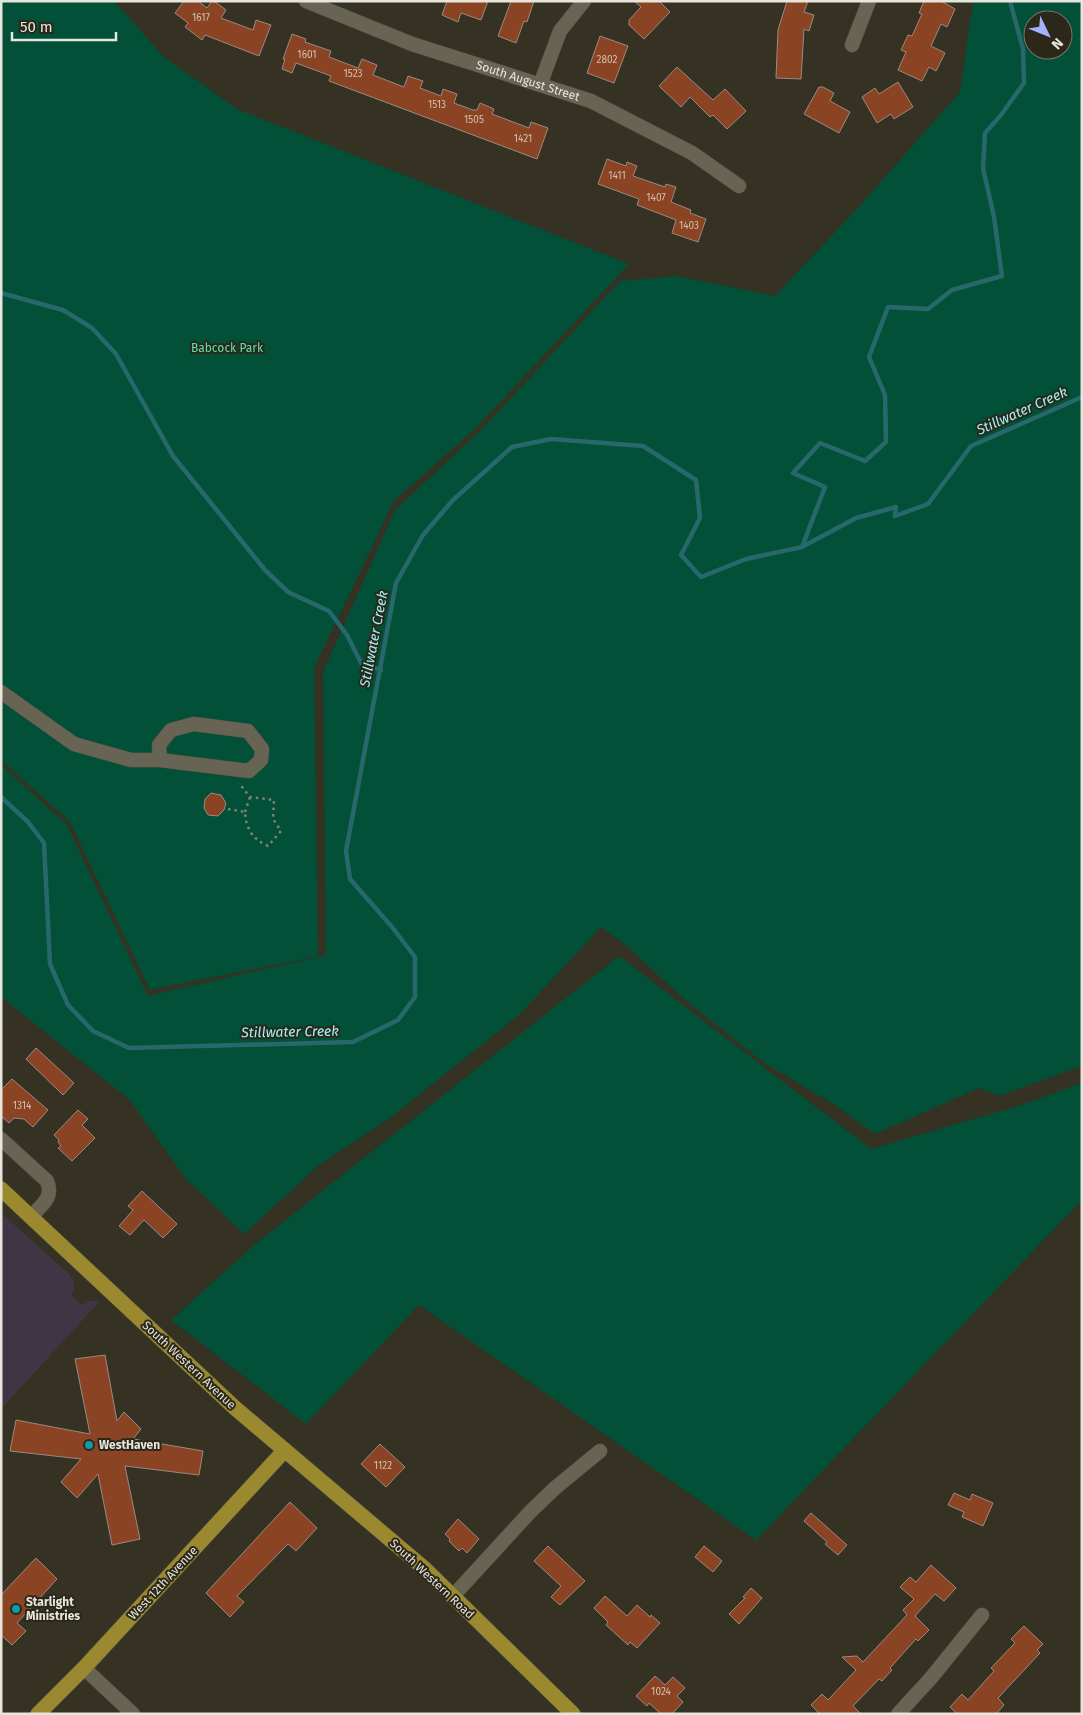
<svg xmlns="http://www.w3.org/2000/svg" width="1083" height="1715" viewBox="0 0 1083 1715" font-family="'Fira Sans',sans-serif">
  <style>
    .commercial { fill: #3f3545 }
    .green { fill: #015037; fill-rule: evenodd }
    .lines { fill: none; stroke-linecap: round; stroke-linejoin: round }
    .stream { stroke: #28686c; stroke-width: 4.5 }
    .building { fill: #8b4423; stroke: #9c8982 }
    .minor-casing { stroke: #524f42; stroke-width: 15 }
    .major-casing { stroke: #524f42; stroke-width: 16 }
    .path { stroke: #848174; stroke-width: 2.5; stroke-dasharray: 2.5 4; stroke-linecap: butt }
    .minor { stroke: #686454; stroke-width: 14 }
    .major { stroke: #9a892f; stroke-width: 15 }
    .culture-dot { fill: #0f9aa8; stroke: #2b281a; stroke-width: 2 }
    .labels { text-anchor: middle; dominant-baseline: central; stroke-width: 4; stroke-linejoin: round; paint-order: stroke }
    .number-label { font-size: 10px; fill: #d1beae }
    .street-label { font-size: 12px; fill: #e8e6dc; stroke: #2b281a }
    .park-label { font-size: 12px; fill: #5ee0ad; stroke: #2b281a }
    .poi-label { font-size: 12px; font-weight: bold; fill: #e8e6dc; stroke: #2b281a; text-anchor: start }
    .water-label { font-size: 14px; font-style: italic; fill: #9ef3f8; stroke: #2b281a }
  </style>
  <rect width="100%" height="100%" fill="#353223"/>
  <path class="commercial" d="M1,1213L69,1274L74,1281V1289L71,1295L82,1305L89,1301H100L1,1409Z"/>
  <path class="green" d="M1,1H114L165,58L237,109L629,264L476,428L394,501L314,668L318,956L150,990L70,822L1,760Z
    M973,1H1082V1066L999,1096L979,1088L875,1134L833,1104L763,1062L685,1000L627,946L601,927L519,1015L390,1118L318,1166L244,1234L186,1179L129,1099L1,997V765L67,825L148,996L326,955L323,672L395,510L479,432L620,281L677,276L775,296L854,212L960,92ZM1033,20H1063V50H1033Z
    M619,956L871,1149L1018,1106L1082,1083V1200L756,1540L419,1305L306,1424L171,1320L258,1242Z"/>
  <g class="lines">
    <path class="stream" d="M1,293L63,310L92,328L116,354L173,456L265,570L288,592L329,611L347,635L361,663L381,670
      M802,547L825,487L793,473L820,443L865,461L886,442L885,395L869,357L888,307L928,309L952,290L1002,276L994,217L983,168L985,133L1001,115L1024,83L1023,49L1010,1
      M1,797L28,822L44,843L50,964L68,1005L93,1031L129,1048L353,1042L398,1020L415,997V957L392,927L350,879L346,851L396,583L423,535L453,500L512,447L551,439L643,446L696,480L700,518L681,555L701,577L746,559L802,547L856,518L896,507L895,516L928,504L971,446L1082,397"/>
  </g>
  <path class="building" d="M184,1H198L207,8L212,1H214L226,10L221,18L253,30L256,20L271,25L259,56L205,35L202,40L185,27L188,23L175,13Z
    M447,1H488L481,20L461,13L458,22L442,15Z
    M511,1H534L527,22L524,21L516,43L498,36Z
    M634,1H659L670,12L644,39L629,25V20L641,7Z
    M787,1H808L804,12L814,15L809,31L804,29L801,79L776,78L778,30Z
    M924,1H941L955,9L947,27L941,24L931,46L945,53L936,71L929,67L922,81L898,70L906,52L901,50L908,35L912,36L922,14L919,13Z
    M292,34L306,39L305,42L331,51L329,57L358,68L362,59L377,65L373,75L404,87L408,76L423,81L420,88L441,96L443,89L457,94L454,103L473,110H477L480,103L494,109L492,114L529,128L531,122L548,128L537,159L329,81L331,76L296,63L292,73L282,69L285,59H283Z
    M600,36L628,46L614,83L587,73Z
    M677,67L713,100L725,89L746,111L727,129L713,115L710,117L690,97L681,107L659,86Z
    M898,82L913,107L894,119L891,114L877,123L862,97L875,88L879,94Z
    M819,87H823L834,93L830,101L850,112L839,133L804,114Z
    M607,159L626,166L627,162L637,166L633,176L665,187L666,184L676,187L671,202L691,210L690,213L706,219L698,242L672,233L676,220L637,205L639,199L598,184Z
    M211,793L221,795L226,803L224,810L218,816L208,815L204,808L205,799Z
    M36,1048L74,1083L63,1095L26,1059Z
    M12,1079L48,1110L33,1127L24,1119L14,1118L9,1123L1,1116V1090Z
    M78,1110L88,1119L82,1125L95,1138L72,1161L58,1148L61,1146L58,1142L59,1140L54,1135Z
    M142,1191L177,1224L163,1238L144,1220L130,1235L119,1226L133,1210L128,1206Z
    M105,1355L117,1421L124,1412L141,1429L133,1439L203,1451L199,1475L125,1466L140,1539L112,1545L98,1474L77,1498L61,1482L81,1459L10,1451L16,1420L90,1434L75,1359Z
    M380,1444L405,1467L386,1487L361,1464Z
    M954,1493L970,1500L972,1494L993,1503L983,1526L962,1517L964,1512L948,1505Z
    M290,1502L317,1528L296,1551L288,1544L237,1596L244,1602L230,1617L206,1593Z
    M811,1513L847,1545L838,1555L825,1544L827,1542L804,1521Z
    M458,1519L479,1539L467,1553L462,1548L459,1551L449,1541L450,1539L445,1534Z
    M548,1546L585,1581L560,1605L551,1597L561,1586L534,1561Z
    M704,1546L722,1561L713,1572L695,1557Z
    M36,1558L57,1579L17,1623L26,1631L12,1645L1,1635V1595Z
    M931,1565L956,1588L944,1601L935,1594L915,1616L929,1630L918,1641L916,1639L890,1668L892,1670L882,1681L879,1679L853,1706L861,1714H820L811,1705L822,1694L828,1700L856,1670L842,1657L857,1656L863,1662L907,1615L903,1610L914,1599L900,1587L910,1577L916,1582Z
    M751,1588L762,1598L739,1624L729,1614L745,1598L743,1597Z
    M605,1596L627,1616L637,1605L650,1617L651,1615L660,1623L637,1648L630,1642L628,1645L606,1625L608,1622L594,1608Z
    M1024,1626L1043,1644L1037,1650L1040,1653L998,1698L1004,1705L996,1714H957L950,1707L962,1694L968,1700L994,1671L991,1668L1015,1643L1011,1639Z
    M655,1676L665,1685L673,1677L685,1688L677,1696L683,1702L672,1714H661L649,1703L647,1706L636,1696Z"/>
  <g class="lines">
    <defs>
      <g id="minor">
        <path id="s1" d="M306,1L412,44L591,101L692,153L739,186"/>
        <path d="M852,45L869,1"/>
        <path d="M540,85L560,31L584,1"/>
        <path d="M1,692L74,744L131,760H160L249,771L261,760L262,749L248,731L194,724L171,730L159,745L160,760"/>
        <path d="M1,1139L47,1181C54,1198 42,1204 31,1217"/>
        <path d="M453,1596L530,1512L555,1488L600,1451"/>
        <path d="M84,1668L133,1714"/>
        <path d="M898,1714L931,1678L982,1615"/>
      </g>
      <path id="major" d="M1,1189L235,1408L425,1569L573,1714
        M38,1714L84,1668L285,1450"/>
    </defs>
    <use href="#minor" class="minor-casing"/>
    <use href="#major" class="major-casing"/>
    <path class="path" d="M228,809L245,812C246,830 253,839 268,846L281,831L273,819L274,800L250,797L239,783
      M245,812L250,797"/>
    <use href="#minor" class="minor"/>
    <use href="#major" class="major"/>
  </g>
  <g class="culture-dot">
    <circle cx="89" cy="1445" r="5"/>
    <circle cx="16" cy="1609" r="5"/>
  </g>
  <g class="labels">
    <g class="number-label">
      <text x="201" y="18">1617</text>
      <text x="307" y="55">1601</text>
      <text x="607" y="60">2802</text>
      <text x="353" y="74">1523</text>
      <text x="437" y="105">1513</text>
      <text x="474" y="120">1505</text>
      <text x="523" y="139">1421</text>
      <text x="617" y="176">1411</text>
      <text x="656" y="198">1407</text>
      <text x="689" y="226">1403</text>
      <text x="22" y="1106">1314</text>
      <text x="383" y="1466">1122</text>
      <text x="661" y="1692">1024</text>
    </g>
    <g class="street-label">
      <text stroke="none"><textPath href="#s1" startOffset="236">South August Street</textPath></text>
      <text transform="translate(189 1365) rotate(43)">South Western Avenue</text>
      <text transform="translate(432 1579) rotate(43)">South Western Road</text>
      <text transform="translate(163 1583) rotate(-47)">West 12th Avenue</text>
    </g>
    <g class="park-label">
      <text x="227" y="348">Babcock Park</text>
    </g>
    <g class="poi-label">
      <text x="99" y="1445">WestHaven</text>
      <text x="26" y="1602">Starlight<tspan x="26" dy="14">Ministries</tspan></text>
    </g>
    <g class="water-label">
      <text transform="translate(1022 411) rotate(-24)">Stillwater Creek</text>
      <text transform="translate(374 639) rotate(-79)">Stillwater Creek</text>
      <text transform="translate(290 1032) rotate(-1)">Stillwater Creek</text>
    </g>
  </g>
  <rect width="1083" height="1715" fill="none" stroke="#e8e6dc" stroke-width="5"/>
  <g transform="translate(1048 35) rotate(133)"><circle r="24" fill="#2b281a" stroke="#777468"/>
  <path d="M0-4L9 19L0 12L-9 19Z" fill="#a5b1fc"/>
  <text y="-8" font-size="14" font-weight="bold" text-anchor="middle" fill="#e8e6dc">N</text>
  </g>
  <path d="M12 32v8h104v-8" fill="none" stroke="#e8e6dc" stroke-width="2.5"/>
  <text x="20" y="32" font-size="15" fill="#e8e6dc" stroke="#2b281a" stroke-width="4" paint-order="stroke">50 m</text>
</svg>
